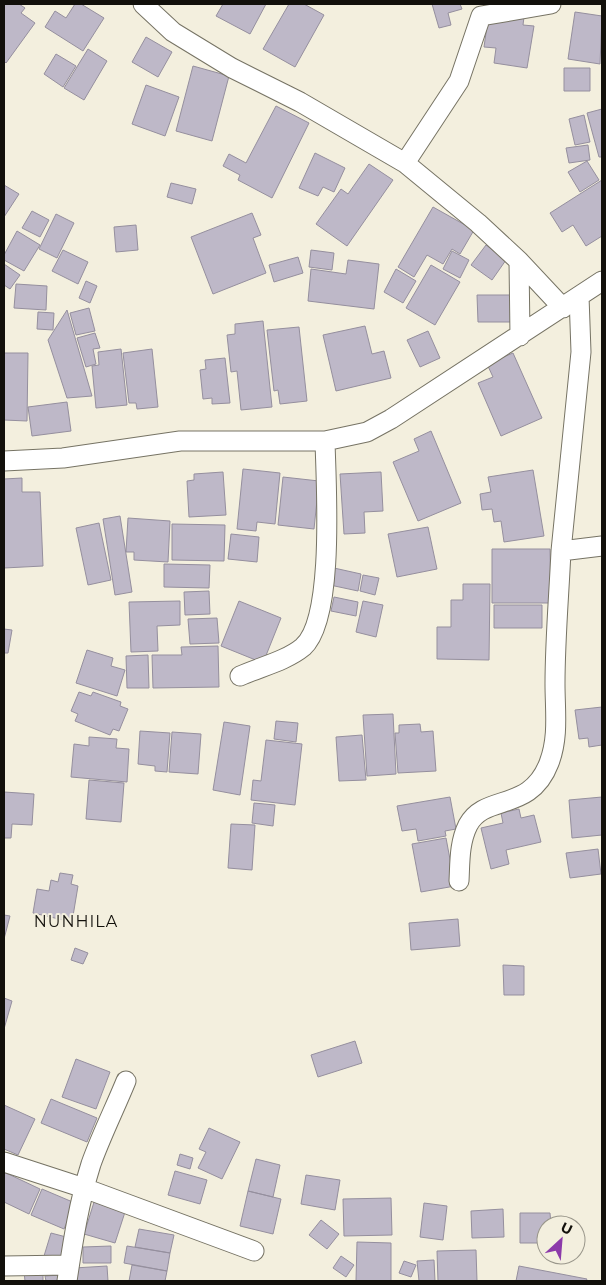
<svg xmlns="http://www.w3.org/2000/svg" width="606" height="1285" viewBox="0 0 606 1285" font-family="Montserrat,sans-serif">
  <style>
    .building { fill: #beb8c8; stroke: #958f9e }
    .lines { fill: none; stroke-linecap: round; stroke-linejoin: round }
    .minor-casing { stroke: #767364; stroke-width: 21 }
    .minor { stroke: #fff; stroke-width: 19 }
    .labels { text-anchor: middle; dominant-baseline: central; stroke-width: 4; stroke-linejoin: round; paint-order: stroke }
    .quarter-label { font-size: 16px; letter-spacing: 1px; fill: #12100b; stroke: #f3efde }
  </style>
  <rect width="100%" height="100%" fill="#f3efde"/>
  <path class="building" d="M4,4H19L25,8L21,13L35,23L6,63L4,61Z
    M75,4H81L104,18L83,51L45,27L55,11L66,18Z
    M223,4H266L250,34L216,16Z
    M289,4H304L324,15L295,67L263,49Z
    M432,4H460L462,9L448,13L451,25L439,28Z
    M575,12L602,16L600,64L568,59Z
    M504,14L524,17L523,25L534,26L527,68L494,63L496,48L484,47L488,19L503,22Z
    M146,37L172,52L158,77L132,62Z
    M88,49L107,61L84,100L64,88Z
    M56,54L76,66L63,87L44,74Z
    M193,66L229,76L212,141L176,131Z
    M564,68H590V91H564Z
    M146,85L179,97L165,136L132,124Z
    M276,106L309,123L272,198L238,180L240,175L223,166L229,154L246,163Z
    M602,109V157H599L587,113Z
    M584,115L590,142L575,145L569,119Z
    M588,145L590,160L569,163L566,148Z
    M315,153L345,168L334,192L323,187L318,196L299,188Z
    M587,161L599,180L580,192L568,172Z
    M369,164L393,180L347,246L316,224L341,189L348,194Z
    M602,180V236L586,246L573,225L562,232L550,213Z
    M171,183L196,189L192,204L167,197Z
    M4,185L19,194L4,217Z
    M433,207L474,230L460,254L452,249L443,264L427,255L414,277L398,267Z
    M32,211L49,220L40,237L22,228Z
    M252,213L261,235L253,238L266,273L213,294L191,237Z
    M56,214L74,223L57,258L39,249Z
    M136,225L138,250L116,252L114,227Z
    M17,231L40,245L24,271L4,260V255Z
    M486,245L506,260L492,280L471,265Z
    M63,250L88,262L78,284L52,271Z
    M311,250L334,253L332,270L309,267Z
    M452,251L469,260L460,278L443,269Z
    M298,257L303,273L274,282L269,265Z
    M348,260L379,264L374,309L308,301L311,269L346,274Z
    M4,264L20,275L10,289L4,285Z
    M431,265L460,282L435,325L406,308Z
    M396,269L416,281L403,303L384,292Z
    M86,281L97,286L90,303L79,298Z
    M16,284L47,286L46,310L14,308Z
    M477,295H516L517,322H478Z
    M89,308L95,331L76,335L70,313Z
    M67,310L92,396L67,398L48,340Z
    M38,312L54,313L53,330L37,329Z
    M263,321L272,407L241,410L237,371L231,372L227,335L235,334V324Z
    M365,326L372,354L384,351L391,378L336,391L323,335Z
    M299,327L307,401L280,404L278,390L274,391L267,330Z
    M428,331L440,358L420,367L407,340Z
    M95,333L100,348L93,349L96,364L86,367L77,338Z
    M121,349L127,405L96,408L92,366L99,365L98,352Z
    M152,349L158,407L137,409L136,403H129L123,353Z
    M4,353H28L27,421L4,420Z
    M513,353L542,418L501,436L478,383L493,377L487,364Z
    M225,358L230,403L212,404V398L203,399L200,370L206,369L205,360Z
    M67,402L71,431L32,436L28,407Z
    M431,431L461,503L418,521L393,462L419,451L414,439Z
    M243,469L280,473L275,524L257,522L256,531L237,529Z
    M533,470L544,536L504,542L501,521L494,522L492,509L482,510L480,494L491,492L488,477Z
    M223,472L226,515L189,517L187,481L194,480V474Z
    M381,472L383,511L364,512L365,533L344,534L340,474Z
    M283,477L319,481L314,529L278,525Z
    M22,478V492H40L43,566L4,568V479Z
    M120,516L132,592L115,595L103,519Z
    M128,518L170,521L168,562L134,560V552H126Z
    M99,523L111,580L88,585L76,528Z
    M172,524L225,525L224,561L172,560Z
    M428,527L437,569L397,577L388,534Z
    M231,534L259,537L257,562L228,559Z
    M492,549H550L551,603H492Z
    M164,564L210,565L209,588L164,587Z
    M334,568L361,574L358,591L330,585Z
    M363,575L379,578L375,595L360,591Z
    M463,584H490L489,660L437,659V627H451V600H463Z
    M209,591L210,614L185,615L184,592Z
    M334,597L358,602L356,616L331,611Z
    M180,601V625L157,626L158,651L131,652L129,602Z
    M239,601L281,618L263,663L221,646Z
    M363,601L383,605L376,637L356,632Z
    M494,605H542V628H494Z
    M217,618L219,643L190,644L188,619Z
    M4,629L12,630L8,653H4Z
    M218,646L219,687L153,688L152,655H182L181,647Z
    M87,650L113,658L111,666L125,670L117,696L76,683Z
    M148,655L149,688H127L126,656Z
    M79,692L91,696L93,692L121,702L120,706L128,709L119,731L113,729L110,735L75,721L78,714L71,711Z
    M602,707V745L589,747L588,738L579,739L575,710Z
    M393,714L396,774L367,776L363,715Z
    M276,721L298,723L296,742L274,739Z
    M224,722L250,726L240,795L213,790Z
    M420,724L421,732L433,731L436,771L398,773L395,733H399V725Z
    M140,731L170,733L167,772L155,771V766L138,764Z
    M172,732L201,734L198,774L169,772Z
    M362,735L366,780L339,781L336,737Z
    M89,737L117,739L116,748L129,749L127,782L71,777L74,744L89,746Z
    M266,740L302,744L295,805L251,800L253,780L261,781Z
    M89,780L124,783L121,822L86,819Z
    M4,792L34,794L32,825L12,824L11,838H4Z
    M450,797L456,829L445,831L446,836L418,841L416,829L402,831L397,806Z
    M602,797V835L572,838L569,800Z
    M254,803L275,805L273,826L252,823Z
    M519,809L521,818L534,815L541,842L506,850L509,864L491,869L481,828L503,823L501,813Z
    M231,824L255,825L252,870L228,868Z
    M446,838L455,886L421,892L412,844Z
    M598,849L601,874L570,878L566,853Z
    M60,873L73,875L71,884L78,886L72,922L33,913L37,889L49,891L51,880L58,882Z
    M4,915L10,916L4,939Z
    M458,919L460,946L411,950L409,923Z
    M75,948L88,953L83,964L71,960Z
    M503,965L524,966V995H504Z
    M4,998L12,1001L4,1029Z
    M355,1041L362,1063L318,1077L311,1055Z
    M76,1059L110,1072L96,1109L62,1097Z
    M51,1099L97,1118L87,1142L41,1123Z
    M4,1105L35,1119L18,1155L4,1149Z
    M209,1128L240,1142L222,1179L198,1168L206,1152L199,1149Z
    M180,1154L193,1158L190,1169L177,1165Z
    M256,1159L280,1165L273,1197L248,1191Z
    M175,1171L207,1180L200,1204L168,1195Z
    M4,1172L40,1189L29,1214L4,1202Z
    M306,1175L340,1180L335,1210L301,1204Z
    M42,1189L75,1203L64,1229L31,1215Z
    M248,1191L281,1199L273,1234L240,1226Z
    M391,1198L392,1235L344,1236L343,1199Z
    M95,1199L126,1209L115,1243L84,1234Z
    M424,1203L447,1206L443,1240L420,1237Z
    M503,1209L504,1237L472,1238L471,1211Z
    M520,1213H550L551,1225H546V1243H520Z
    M321,1220L339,1234L327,1249L309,1235Z
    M139,1229L174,1235L170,1253L135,1247Z
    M51,1233L70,1238L64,1262L44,1256Z
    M357,1242L391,1243V1281H356Z
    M111,1246V1263H83V1247Z
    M127,1246L170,1253L167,1271L124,1263Z
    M476,1250L477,1281H438L437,1251Z
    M341,1256L354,1265L346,1277L333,1268Z
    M434,1260L435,1281H419L417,1261Z
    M404,1261L416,1265L411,1277L399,1273Z
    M132,1265L167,1271L165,1281H129Z
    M107,1266L108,1281H74V1268Z
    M519,1266L587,1279L586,1281H516Z
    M43,1271V1281H25L24,1272Z
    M61,1275L62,1281H46L45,1276Z"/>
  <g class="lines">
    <defs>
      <path id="minor" d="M143,4L173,32L232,68L300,102L405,163L478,223L519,261L563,308
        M405,163L459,81L481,16L551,4
        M519,261L520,336
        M4,461L63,458L180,441H325L367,432L391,419L602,281
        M561,551L581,352L579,296
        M240,676C260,667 286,661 303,647C335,619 326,484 325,441
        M459,881C460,863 459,843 468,825C485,793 530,813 549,763C559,737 555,711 555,684C555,640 559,595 561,551L602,546
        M4,1162L84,1188L254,1251
        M4,1266L69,1265
        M67,1281C73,1241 79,1202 91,1164C101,1136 115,1108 126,1081"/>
    </defs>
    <use href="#minor" class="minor-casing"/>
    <use href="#minor" class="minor"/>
  </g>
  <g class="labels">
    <g class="quarter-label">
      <text x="76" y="921">NUNHILA</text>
    </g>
  </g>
  <rect width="606" height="1285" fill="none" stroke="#12100b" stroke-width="10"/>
  <g transform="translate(561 1240) rotate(26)"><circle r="24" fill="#f3efde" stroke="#99968a"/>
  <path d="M0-4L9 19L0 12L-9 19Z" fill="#8c3aaa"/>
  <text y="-8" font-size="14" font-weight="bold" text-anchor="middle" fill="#12100b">U</text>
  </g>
</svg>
